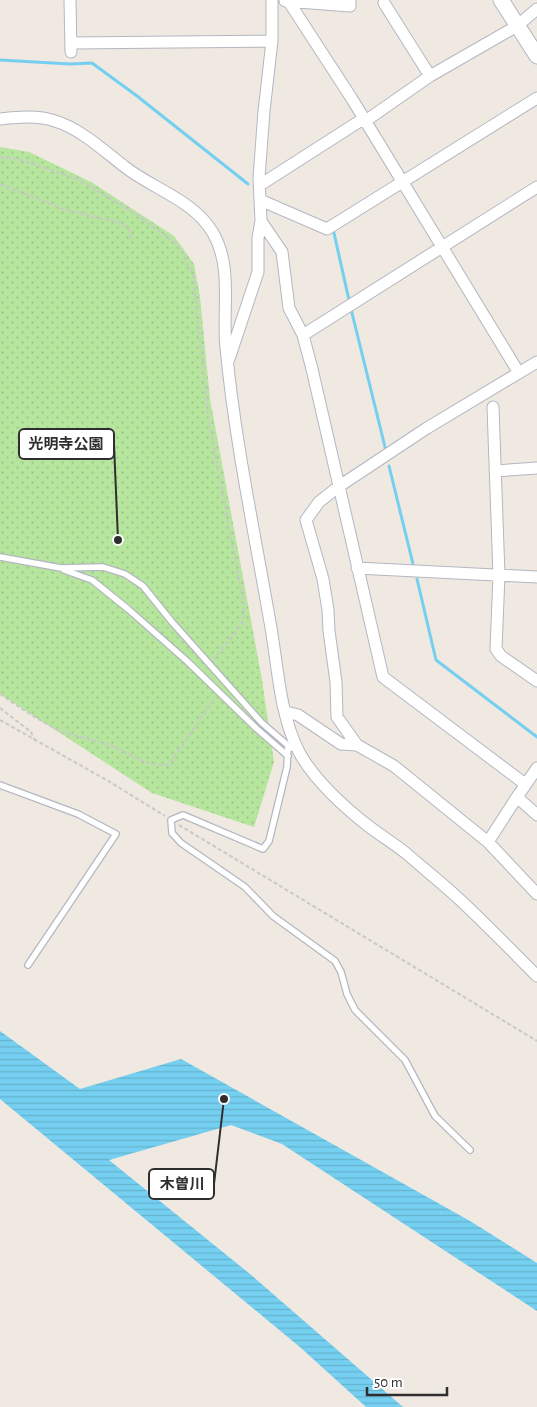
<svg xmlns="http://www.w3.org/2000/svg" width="537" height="1407" viewBox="0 0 537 1407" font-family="'Alegreya Sans','Noto Sans JP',sans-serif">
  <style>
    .park { fill: url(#park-dots) }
    .water { fill: url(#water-rules) }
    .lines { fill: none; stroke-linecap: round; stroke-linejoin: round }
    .stream { stroke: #75cff0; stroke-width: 3 }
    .lane-casing { stroke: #b4b7c1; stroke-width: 8 }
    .street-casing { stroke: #b4b7c1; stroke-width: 13 }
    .secondary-casing { stroke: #b4b7c1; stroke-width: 17 }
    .path { stroke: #c9c9c9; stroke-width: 2; stroke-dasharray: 4 2.5; stroke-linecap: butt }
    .lane { stroke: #fff; stroke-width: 5.5 }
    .street { stroke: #fff; stroke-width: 11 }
    .secondary { stroke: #fff; stroke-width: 15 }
    .leader { fill: none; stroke: #2e2e2e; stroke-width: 2 }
    .callout-dot { fill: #2e2e2e; stroke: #fff; stroke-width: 2 }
    .callout { fill: #fff; stroke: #2e2e2e; stroke-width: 2 }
    .callout-label { font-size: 15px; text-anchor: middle; font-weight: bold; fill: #2e2e2e }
  </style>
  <defs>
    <pattern id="park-dots" width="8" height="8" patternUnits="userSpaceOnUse" patternTransform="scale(1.25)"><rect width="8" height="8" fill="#b6e59e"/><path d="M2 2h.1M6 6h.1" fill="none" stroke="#9dc588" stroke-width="1.8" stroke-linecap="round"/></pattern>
    <pattern id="water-rules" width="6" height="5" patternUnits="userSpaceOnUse" patternTransform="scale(1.25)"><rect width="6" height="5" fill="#75cff0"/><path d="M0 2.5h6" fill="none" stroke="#66b2ce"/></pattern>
  </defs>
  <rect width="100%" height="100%" fill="#efe9e1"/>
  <path class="park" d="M0,147L29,152L91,182L174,236L194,264L200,297L210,399L262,680L274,762L254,827L152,793L0,694Z"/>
  <path class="water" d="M0,1031L80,1089L181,1059L470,1221L537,1263V1311L282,1144L231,1125L109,1160L250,1274L403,1407H366L301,1348L0,1099Z"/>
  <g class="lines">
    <path class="stream" d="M0,60L70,64L92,63L137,96L248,184
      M334,233L349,300
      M351,309L386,451
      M389,466L414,568
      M417,579L436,660L537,737"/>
    <defs>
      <path id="lane" d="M0,557L61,568L103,567L125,574L143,586L172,622L262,723L291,748
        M64,570L92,580L128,609L188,662L257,729L288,756
        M288,746L287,767L269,841L263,849L183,815L171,820L172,833L181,843L245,887L273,916L335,961L341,972L347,994L355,1010L405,1060L435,1116L470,1150
        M0,785L78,814L116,834L28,965"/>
      <path id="street" d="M70,0L71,52
        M272,0V41L264,111L259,178L261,221L282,252L289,308L303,335L312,369L383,677L525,784
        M285,1L350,6V0
        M289,2L352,99L519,373
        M384,3L430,76
        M71,43L272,41
        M0,119C18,117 38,115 55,121C81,129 103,150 125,167C153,189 194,200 213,233C233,267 222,311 226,348C235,442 255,535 271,628C278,669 280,715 299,752C314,780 346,809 371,828C383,837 396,845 407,854C424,869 442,883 458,898C485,923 511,950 537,976
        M364,122L430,76L517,26L537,9
        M260,185L363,119
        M260,200L327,229L537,98
        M303,335L537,187
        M229,359L258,272V238L261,221
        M493,407L499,575L496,649L501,656L537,681
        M495,471L537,468
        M357,568L537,577
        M286,712L298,715L341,744L357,745L394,766L488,842L537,894
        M357,745L337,717L336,682L329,631L328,610L323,579L306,520L319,502L338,487L427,428L537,362
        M537,768L517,797L537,815
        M488,842L517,797"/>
      <path id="secondary" d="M501,0L537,56"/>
    </defs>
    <use href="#lane" class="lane-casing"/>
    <use href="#street" class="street-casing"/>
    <use href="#secondary" class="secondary-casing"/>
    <path class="path" d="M0,157L18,159L78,179L131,211L177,244L193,274L209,422L244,605L243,623L214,659
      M0,184L66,210L118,222L128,228L132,240
      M0,694C20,708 41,722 63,732C79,738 96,739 112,746C131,754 147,767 169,765L214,699L213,698
      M0,708L31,732L35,741
      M0,720L110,782L165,816
      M179,825L537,1041"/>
    <use href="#lane" class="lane"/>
    <use href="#street" class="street"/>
    <use href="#secondary" class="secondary"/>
  </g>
  <path class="leader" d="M118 540L114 444M224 1099L214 1184"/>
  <g class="callout-dot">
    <circle cx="118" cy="540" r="5"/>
    <circle cx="224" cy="1099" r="5"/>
  </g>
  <g class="callout">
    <rect x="19" y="429" width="95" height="30" rx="5"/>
    <rect x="149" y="1169" width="65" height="30" rx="5"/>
  </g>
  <g class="callout-label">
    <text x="66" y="449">光明寺公園</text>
    <text x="182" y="1189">木曽川</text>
  </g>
  <path d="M367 1387v8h80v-8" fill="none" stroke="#2e2e2e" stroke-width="2.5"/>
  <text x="374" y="1387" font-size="15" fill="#2e2e2e" stroke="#ffffff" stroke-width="4" paint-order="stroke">50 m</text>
</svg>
